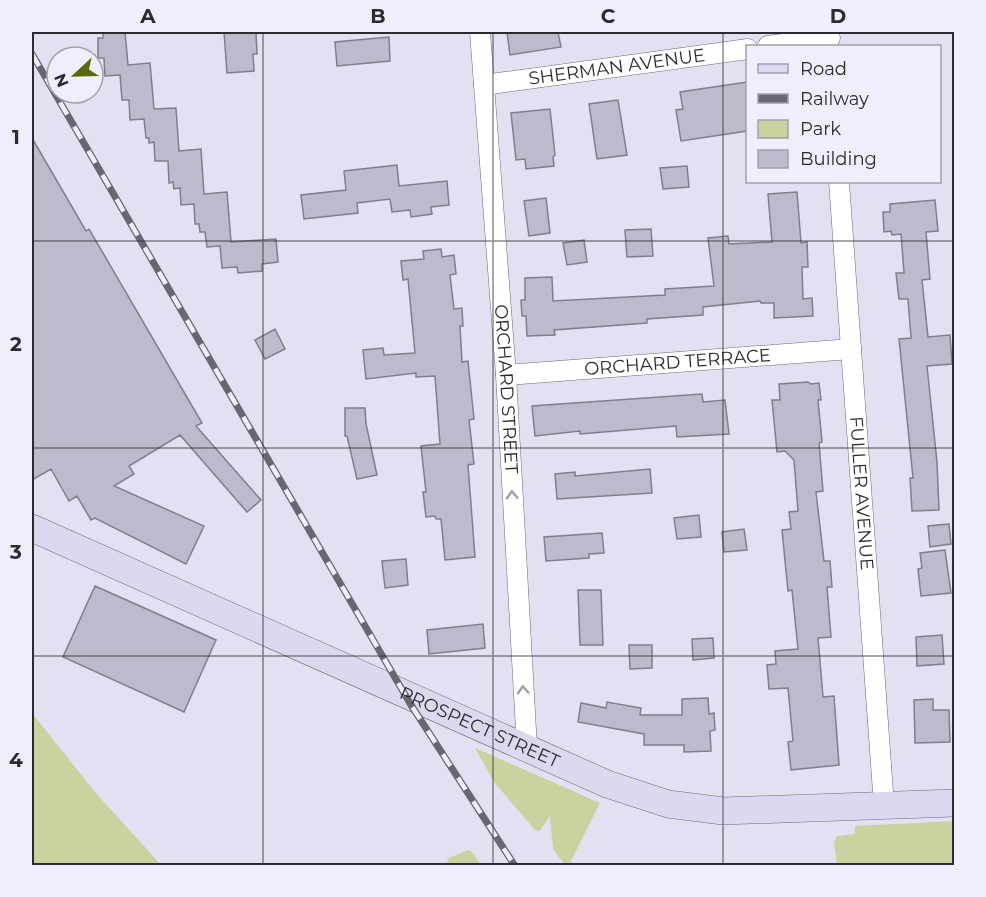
<svg xmlns="http://www.w3.org/2000/svg" width="986" height="897" viewBox="0 0 986 897" font-family="Montserrat,sans-serif">
  <style>
    .green { fill: #c8d3a0 }
    .building { fill: #bdbacb; stroke: #807d8d; stroke-width: 1.5 }
    .lines { fill: none; stroke-linecap: round; stroke-linejoin: round }
    .street-casing { stroke: #6c6978; stroke-width: 21 }
    .secondary-casing { stroke: #6c6978; stroke-width: 28 }
    .street { stroke: #fff; stroke-width: 20 }
    .secondary { stroke: #ddd7f0; stroke-width: 27 }
    .rail-casing { stroke: #686771; stroke-width: 7 }
    .rail { stroke: #f1eefc; stroke-width: 4.5; stroke-dasharray: 14; stroke-linecap: butt }
    .oneway { stroke: #a09fa2 }
    .grid { fill: none; stroke: #2b2a31; stroke-width: 1.5; stroke-opacity: 0.55 }
    .labels { text-anchor: middle; dominant-baseline: central; stroke-width: 4.5; stroke-linejoin: round; paint-order: stroke }
    .street-label { font-size: 18px; fill: #2b2a31; stroke: #f1eefc }
    .neatline { fill: none; stroke: #2b2a31; stroke-width: 2 }
    .grid-label { font-size: 20px; text-anchor: middle; font-weight: bold; fill: #2b2a31 }
  </style>
  <rect width="100%" height="100%" fill="#e3e0f2"/>
  <path class="green" d="M32,713L95,792L161,865H32Z
    M475,748L600,803L569,865H565L553,849L550,816L539,832L534,829L494,782Z
    M954,821V865H837L834,843L837,836L855,834V826Z
    M468,850L471,851L481,865H446L449,858Z"/>
  <path class="building" d="M103,32H125L128,65L150,63L154,109L176,108L179,151L201,149L204,194L227,192L231,242L276,239L278,262L262,264V271L238,273L237,267L222,268L220,246L207,247L205,232H200L199,224H195L194,204L181,205L180,188L174,189L173,182L169,183L168,161H155L154,142L149,143V138H146L144,119L130,120L129,100H122L120,75L105,76L104,58H98V38H103Z
    M224,32H256L257,54H253L254,71L227,73Z
    M507,32H558L561,47L510,55Z
    M389,37L390,61L337,66L335,42Z
    M747,82V131L681,141L676,110L683,109L680,92Z
    M618,100L627,155L597,159L589,104Z
    M550,109L555,155L553,157L554,166L526,169L525,159L516,160L511,113Z
    M32,138L86,231L89,229L202,423L196,426L261,500L247,512L180,435L129,466L134,474L114,486L204,526L186,564L95,518L91,520L77,496L69,501L51,469L32,480Z
    M397,165L399,186L447,181L449,205L431,207L432,214L411,217L410,210L392,212L390,199L357,203L358,213L304,219L301,195L346,190L344,171Z
    M687,166L689,187L663,189L660,168Z
    M797,192L801,243L807,242L808,267H802L803,299L812,298L813,316L774,318V303H761L760,301L703,307V315L647,319V323L554,330L555,335L527,336L526,316H522L521,300H525V278L552,277L553,301L665,295V289L714,286L708,238L728,236L729,244L772,242L768,194Z
    M546,198L550,233L529,236L524,201Z
    M935,200L938,231L926,232L930,279L922,280L928,337L950,335L952,364L927,366L937,462L939,510L912,511L910,478H913L899,339L911,338L908,299H899L896,273H904L901,234L892,235L891,231L884,232L883,212H890V204Z
    M651,229L653,256L627,257L625,230Z
    M584,240L587,262L567,265L563,243Z
    M441,249L442,257L454,255L456,274L450,275L454,309L462,308L463,326H460L462,362L468,361L474,419L469,420L474,464L468,465L475,557L445,560L441,519H436L435,516L426,517L423,492H426L421,446L440,444L435,376L416,377V373L366,379L363,350L383,348L384,355L415,353L408,279L403,280L401,261L424,259L423,251Z
    M275,329L285,349L265,359L255,340Z
    M808,382L811,384L819,383L821,400H818L822,442L819,443L823,491L816,492L824,561H830L832,587H827L831,637L818,638L823,697L834,696L839,765L791,770L788,742L793,741L788,688L769,689L767,665L776,664L775,651L798,649L792,590L788,591L782,530L791,529L789,512L798,511L794,460L785,451L777,452L772,400H780L779,384Z
    M702,394L703,402L725,400L729,434L677,437L676,426L580,434V431L535,436L532,406Z
    M345,408H365L366,424L377,475L357,479L347,436H345Z
    M650,469L652,493L557,499L555,474L575,472V476Z
    M699,515L701,537L677,539L674,518Z
    M949,524L951,544L930,547L928,526Z
    M744,529L747,550L724,552L722,532Z
    M602,533L604,553L589,554V558L546,561L544,537Z
    M945,550L951,593L921,596L918,569L922,568L920,553Z
    M406,559L408,585L385,588L382,561Z
    M95,586L216,640L184,712L63,657Z
    M578,590H601L603,645H580Z
    M483,624L485,648L429,654L427,630Z
    M942,635L944,664L917,666L916,637Z
    M713,638L714,658L693,660L692,639Z
    M629,645H652V668L630,669Z
    M708,698L709,714L714,713L715,730L710,731L711,751L684,752V745H644V734L578,722L581,703L606,708L607,702L641,708L640,715H682V699Z
    M933,699V710H949L950,742L915,743L914,700Z"/>
  <g class="lines">
    <defs>
      <g id="street">
        <path id="s1" d="M480,32L506,375L527,748"/>
        <path d="M768,46L830,38"/>
        <path id="s2" d="M484,85L748,49"/>
        <path id="s3" d="M839,182L884,806"/>
        <path id="s4" d="M506,375L851,349"/>
      </g>
      <g id="secondary">
        <path id="s5" d="M32,528L607,784L668,804L723,811L954,803"/>
      </g>
    </defs>
    <use href="#street" class="street-casing"/>
    <use href="#secondary" class="secondary-casing"/>
    <use href="#street" class="street"/>
    <use href="#secondary" class="secondary"/>
    <defs>
      <path id="rail" d="M32,54L411,705L515,866"/>
    </defs>
    <use href="#rail" class="rail-casing"/>
    <use href="#rail" class="rail"/>
  </g>
  <defs><path id="oneway-chevron" d="M-2-3.5L2.5 0L-2 3.5" fill="none" stroke-width="1.6" stroke-linecap="round" stroke-linejoin="round" transform="scale(1.5)"/></defs>
  <g class="oneway">
    <use href="#oneway-chevron" transform="translate(512 495) rotate(-93)"/>
    <use href="#oneway-chevron" transform="translate(523 690) rotate(-94)"/>
  </g>
  <path class="grid" d="M263,32V866M493,32V866M723,32V866M32,241H954M32,448H954M32,656H954"/>
  <g class="labels">
    <g class="street-label">
      <text stroke="none"><textPath href="#s2" startOffset="134">SHERMAN AVENUE</textPath></text>
      <text stroke="none"><textPath href="#s4" startOffset="172">ORCHARD TERRACE</textPath></text>
      <text stroke="none"><textPath href="#s1" startOffset="358">ORCHARD STREET</textPath></text>
      <text stroke="none"><textPath href="#s3" startOffset="312">FULLER AVENUE</textPath></text>
      <text stroke="none"><textPath href="#s5" startOffset="490">PROSPECT STREET</textPath></text>
    </g>
  </g>
  <rect width="986" height="897" fill="none" stroke="#f1eefc" stroke-width="66"/>
  <rect x="746" y="45" width="195" height="138" fill="#f1eefc" stroke="#a2a0ab" stroke-width="1.5"/>
  <rect x="758" y="64" width="30" height="9" fill="#ddd7f0" stroke="#a2a0ab" stroke-width="1.5"/>
  <text x="800" y="75" font-size="18" fill="#2b2a31">Road</text>
  <rect x="758" y="94" width="30" height="9" fill="#686771" stroke="#a2a0ab" stroke-width="1.5"/>
  <text x="800" y="105" font-size="18" fill="#2b2a31">Railway</text>
  <rect x="758" y="120" width="30" height="18" fill="#c8d3a0" stroke="#a2a0ab" stroke-width="1.5"/>
  <text x="800" y="135" font-size="18" fill="#2b2a31">Park</text>
  <rect x="758" y="150" width="30" height="18" fill="#bdbacb" stroke="#a2a0ab" stroke-width="1.5"/>
  <text x="800" y="165" font-size="18" fill="#2b2a31">Building</text>
  <g transform="translate(75 75) rotate(248)"><circle r="28" fill="#f1eefc" stroke="#a2a0ab" stroke-width="1.5"/>
  <path d="M0-4.5L10 22L0 15L-10 22Z" fill="#5b670d"/>
  <text y="-9" font-size="16" font-weight="bold" text-anchor="middle" fill="#2b2a31">N</text>
  </g>
  <rect x="33" y="33" width="920" height="831" class="neatline"/>
  <g class="grid-label">
    <text x="148" y="23">A</text>
    <text x="378" y="23">B</text>
    <text x="608" y="23">C</text>
    <text x="838" y="23">D</text>
    <text x="16" y="144">1</text>
    <text x="16" y="351">2</text>
    <text x="16" y="559">3</text>
    <text x="16" y="767">4</text>
  </g>
</svg>
